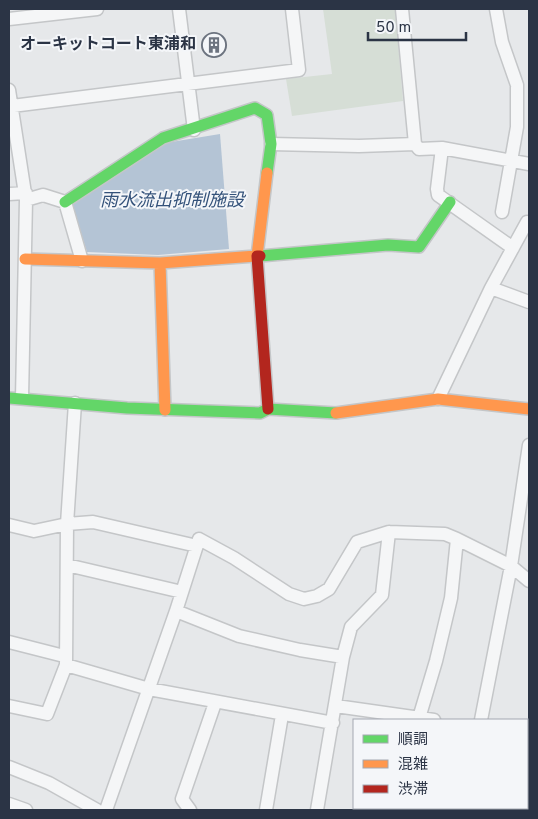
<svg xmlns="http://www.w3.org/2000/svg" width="538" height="819" viewBox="0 0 538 819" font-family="Overpass,'Noto Sans JP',sans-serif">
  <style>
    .green { fill: #d6ded6 }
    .water { fill: #b4c4d5 }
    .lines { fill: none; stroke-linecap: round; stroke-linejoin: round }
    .street-casing { stroke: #c4c6c8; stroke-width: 15 }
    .fast-casing { stroke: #c4c6c8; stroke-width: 14 }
    .slow-casing { stroke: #c4c6c8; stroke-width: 14 }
    .jam-casing { stroke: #c4c6c8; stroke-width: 14 }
    .street { stroke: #f5f6f7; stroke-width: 12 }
    .fast { stroke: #63d668; stroke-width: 11 }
    .slow { stroke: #ff974d; stroke-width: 11 }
    .jam { stroke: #b3261e; stroke-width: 11 }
    .labels { text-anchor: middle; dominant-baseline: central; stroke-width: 4; stroke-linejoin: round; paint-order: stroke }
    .poi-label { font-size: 16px; font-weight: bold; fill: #2b3445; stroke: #f4f6f9; text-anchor: end }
    .water-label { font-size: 18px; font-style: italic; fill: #34527a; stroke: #f4f6f9 }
  </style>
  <rect width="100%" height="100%" fill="#e6e8ea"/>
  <path class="green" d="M323,9H395L403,101L292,116L286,79L332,74Z"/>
  <path class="water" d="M220,134L229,249L158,255L87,252L72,205L165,143Z"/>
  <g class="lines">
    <defs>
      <path id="street" d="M179,9L194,130
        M402,9L415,144L419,149L442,148L437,189L438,195L513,248
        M496,9L502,42L517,85V127L502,212
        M9,19L97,9
        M9,90L26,200L22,398
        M12,106L299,70L292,9
        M271,144L359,146L415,144
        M442,148L529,164
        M9,194L26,193
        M26,200L43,195L65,202L82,261
        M491,288L529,302
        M438,399L491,288L527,222
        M9,525L34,531L67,524L93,522L197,546
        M67,565L182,592
        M176,611L239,636L300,650L343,657
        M9,642L64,656
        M66,665L149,689L333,723
        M9,706L47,714L66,665L67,524L75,403
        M336,706L434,720
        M419,718L436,661L451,598L457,539L511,566L529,581
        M481,720L511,566L529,445
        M9,767L49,783L97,810
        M9,804L26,810
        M525,808H529
        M106,810L176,611L199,539L234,558L289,594L304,599L317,596L329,589L357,542L389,532L445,534L457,539
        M190,810L182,799L215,703
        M266,810L282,715
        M317,810L343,657L351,627L382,595L389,532"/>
      <path id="fast" d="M65,202L163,138L255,108L267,115L271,144L267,173
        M260,256L388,245L419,247L450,202
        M9,398L127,408L260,413L268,409L336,413"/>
      <path id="slow" d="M25,259L160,263L257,256L267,173
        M160,263L165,410
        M336,413L438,399L529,409"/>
      <path id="jam" d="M260,256H257L268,409"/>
    </defs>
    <use href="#street" class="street-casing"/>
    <use href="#fast" class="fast-casing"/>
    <use href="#slow" class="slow-casing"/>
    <use href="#jam" class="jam-casing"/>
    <use href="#street" class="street"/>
    <use href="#fast" class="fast"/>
    <use href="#slow" class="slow"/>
    <use href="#jam" class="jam"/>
  </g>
  <defs>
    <symbol id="building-ring" viewBox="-11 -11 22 22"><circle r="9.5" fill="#f4f6f9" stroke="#6c737f" stroke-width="1.5"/><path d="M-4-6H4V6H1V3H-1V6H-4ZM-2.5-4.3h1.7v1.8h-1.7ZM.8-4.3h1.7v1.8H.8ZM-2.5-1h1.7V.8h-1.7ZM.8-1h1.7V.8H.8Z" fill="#6c737f"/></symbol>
  </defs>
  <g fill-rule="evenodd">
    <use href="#building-ring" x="200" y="31" width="28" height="28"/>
  </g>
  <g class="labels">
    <g class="poi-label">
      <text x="196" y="45">オーキットコート東浦和</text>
    </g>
    <g class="water-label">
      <text x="172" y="201">雨水流出抑制施設</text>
    </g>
  </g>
  <rect width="538" height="819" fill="none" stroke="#2b3445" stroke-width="20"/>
  <rect x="353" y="719" width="175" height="90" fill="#f4f6f9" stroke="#a4a8b1"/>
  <rect x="363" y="735" width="25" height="8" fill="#63d668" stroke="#a4a8b1"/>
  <text x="398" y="744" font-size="15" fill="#2b3445">順調</text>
  <rect x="363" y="760" width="25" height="8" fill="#ff974d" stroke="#a4a8b1"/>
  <text x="398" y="769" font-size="15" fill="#2b3445">混雑</text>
  <rect x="363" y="785" width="25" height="8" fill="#b3261e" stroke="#a4a8b1"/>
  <text x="398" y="794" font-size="15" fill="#2b3445">渋滞</text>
  <path d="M368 32v8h98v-8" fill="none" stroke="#2b3445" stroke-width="2.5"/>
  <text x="376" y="32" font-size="15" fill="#2b3445" stroke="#f4f6f9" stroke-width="4" paint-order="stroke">50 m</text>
</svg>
